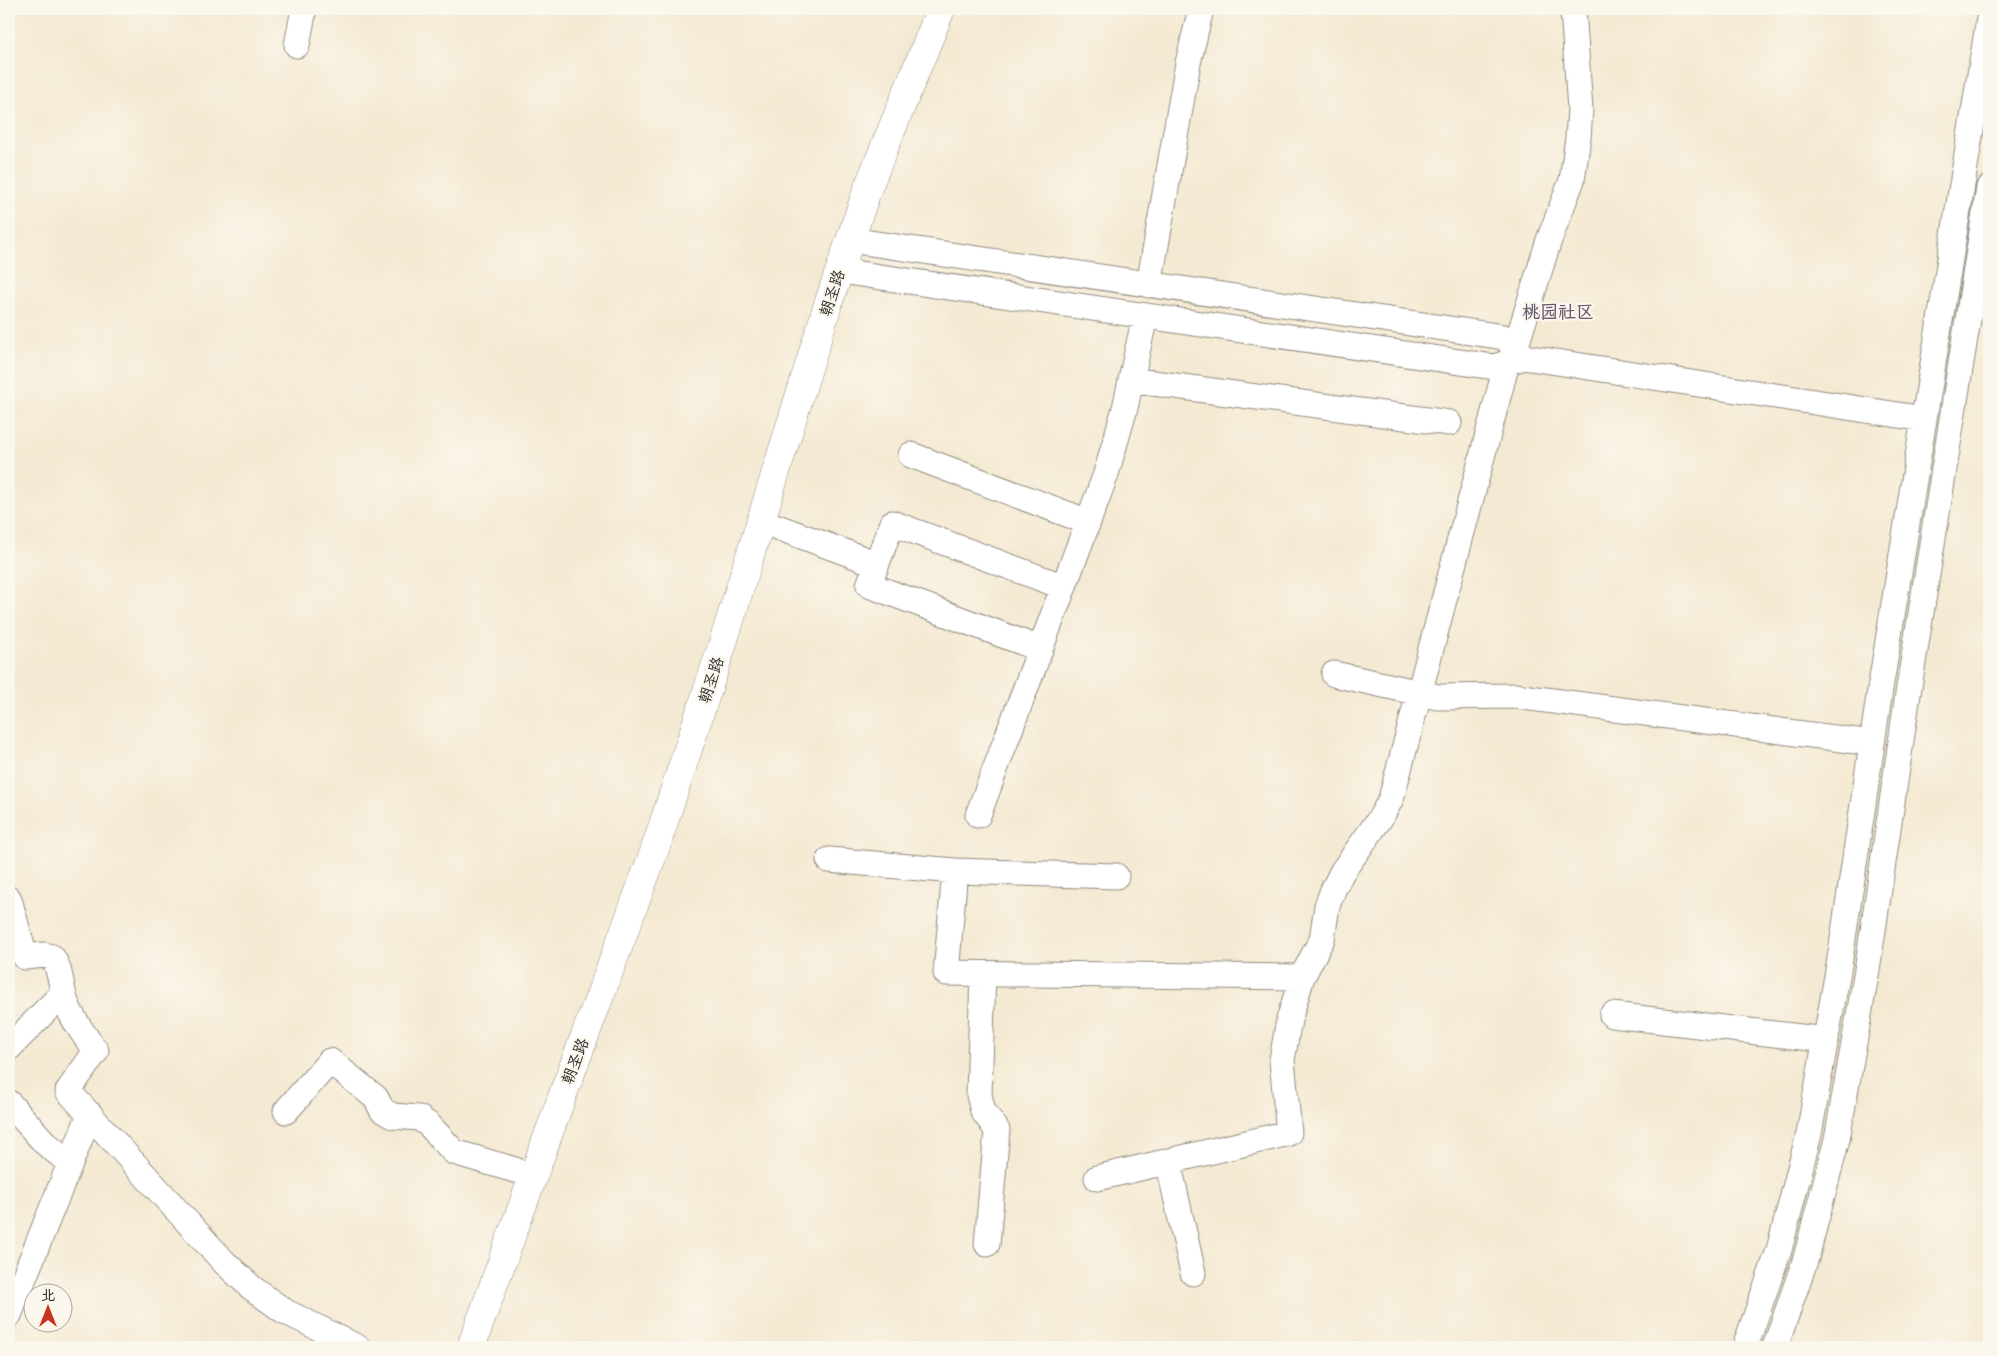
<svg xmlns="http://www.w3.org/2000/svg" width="1998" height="1356" viewBox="0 0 1998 1356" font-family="Sriracha,'LXGW WenKai TC',sans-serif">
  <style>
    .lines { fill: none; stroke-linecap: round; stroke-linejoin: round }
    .minor-casing { stroke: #908a7e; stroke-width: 27 }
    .major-casing { stroke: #908a7e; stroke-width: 29 }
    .minor { stroke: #fff; stroke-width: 25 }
    .major { stroke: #fff; stroke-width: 28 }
    .labels { text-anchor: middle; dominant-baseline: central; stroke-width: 4.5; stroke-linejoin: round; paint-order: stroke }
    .street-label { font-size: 16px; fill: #2b2b2b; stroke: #fbf7ec }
    .neighbourhood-label { font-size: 18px; font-weight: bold; fill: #66586e; stroke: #fbf7ec }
  </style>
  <rect width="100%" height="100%" fill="#fbf7ec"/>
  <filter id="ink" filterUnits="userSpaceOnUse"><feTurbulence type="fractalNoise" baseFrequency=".02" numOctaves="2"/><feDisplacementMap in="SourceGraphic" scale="10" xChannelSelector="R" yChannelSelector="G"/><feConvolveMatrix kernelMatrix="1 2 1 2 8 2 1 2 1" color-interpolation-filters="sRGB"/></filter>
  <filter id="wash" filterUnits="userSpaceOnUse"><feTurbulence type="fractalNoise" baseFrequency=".0096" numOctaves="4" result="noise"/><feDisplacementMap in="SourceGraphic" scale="20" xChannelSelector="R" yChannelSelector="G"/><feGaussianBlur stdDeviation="1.12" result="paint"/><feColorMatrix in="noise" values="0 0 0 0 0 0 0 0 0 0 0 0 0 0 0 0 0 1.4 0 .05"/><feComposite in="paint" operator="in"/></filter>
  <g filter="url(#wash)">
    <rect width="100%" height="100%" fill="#f4e9d2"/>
  </g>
  <g filter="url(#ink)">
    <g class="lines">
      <defs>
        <path id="minor" d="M297,45L304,9
          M850,240L1504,337L1524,357
          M840,271L1494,367L1524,357L1924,419
          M1149,285L1188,63L1201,9
          M1515,349L1549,240L1572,180L1578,138L1580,110L1573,9
          M1131,380L1449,423
          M911,455L1088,522
          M761,521L877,564
          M1040,649L869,585L892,523L1064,587
          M1334,674L1438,697L1515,696L1872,743
          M978,815L1106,474L1125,408L1145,316
          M829,860L955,871L1116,876
          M955,871L946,973L1302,977
          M9,899L25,957L44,955L52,957C62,970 60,989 67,1005C74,1022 85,1036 96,1051L68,1091L224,1262L252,1288L284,1311L357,1347
          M983,974L979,1095L983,1111L997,1130L987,1244
          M1612,1015L1826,1040
          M9,1048L63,993
          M9,1103L45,1143L70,1163
          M286,1111L330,1061L376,1098L382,1110L393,1116L419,1118L429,1125L454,1152L515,1170
          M1168,1161L1193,1273
          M1097,1178L1289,1133L1282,1060L1289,1020L1302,977L1322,939L1327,906L1333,890L1342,872L1381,817L1391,799L1507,363
          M9,1315L90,1114
          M1745,1347L1779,1250L1809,1134L1840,959L1880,690L1989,19
          M1775,1347L1806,1258L1837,1139L1868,964L1908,694L1989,188"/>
        <path id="major" d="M471,1347L566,1086L654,852L722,646L828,304L869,185L941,9"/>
      </defs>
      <use href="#minor" class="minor-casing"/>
      <use href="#major" class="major-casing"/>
      <use href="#minor" class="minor"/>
      <use href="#major" class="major"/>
    </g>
  </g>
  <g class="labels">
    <g class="street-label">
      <text transform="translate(832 293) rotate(-72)">朝圣路</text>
      <text transform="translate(711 680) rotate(-72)">朝圣路</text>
      <text transform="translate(575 1061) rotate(-69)">朝圣路</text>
    </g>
    <g class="neighbourhood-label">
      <text x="1558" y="312">桃园社区</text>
    </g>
  </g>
  <rect width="1998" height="1356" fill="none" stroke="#fbf7ec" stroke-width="30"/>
  <g transform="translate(48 1308)"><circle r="24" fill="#fbf7ec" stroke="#a8a59f"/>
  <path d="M0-4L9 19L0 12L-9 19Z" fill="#c8321e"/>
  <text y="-8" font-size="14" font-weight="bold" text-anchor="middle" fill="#2b2b2b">北</text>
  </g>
</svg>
